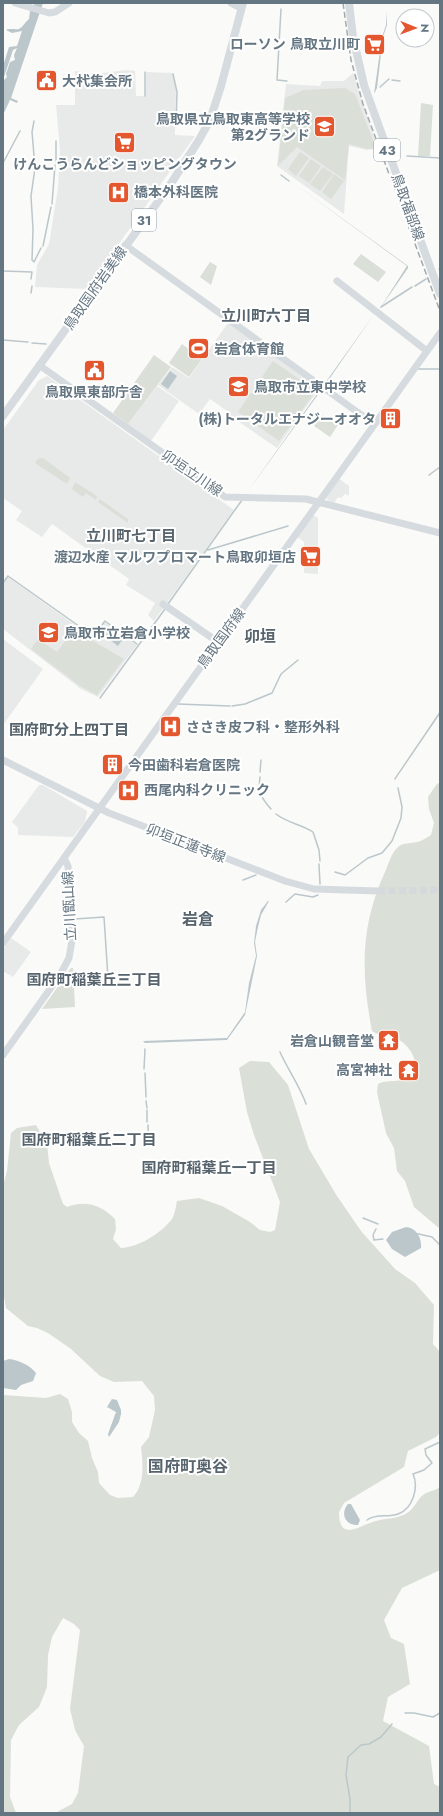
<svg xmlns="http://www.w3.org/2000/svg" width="443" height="1816" viewBox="0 0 443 1816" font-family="Jost,'Noto Sans JP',sans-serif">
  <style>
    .built { fill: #e8e9e9 }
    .green { fill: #dadfd7 }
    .water { fill: #bbc7cb }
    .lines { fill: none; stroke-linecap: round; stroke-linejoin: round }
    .stream { stroke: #bbc7cb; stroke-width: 1.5 }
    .secondary-tunnel { stroke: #d5d9db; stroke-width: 7; stroke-dasharray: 7 3.5; stroke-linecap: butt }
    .secondary { stroke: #d6dbdf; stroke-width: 7 }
    .primary { stroke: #d6dbdf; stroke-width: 8 }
    .rail { stroke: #a2aab0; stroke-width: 1.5; stroke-dasharray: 6 3; stroke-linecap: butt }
    .labels { text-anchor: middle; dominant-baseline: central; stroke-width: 4; stroke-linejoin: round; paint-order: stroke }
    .shield { fill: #fff; stroke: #939fa8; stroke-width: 1 }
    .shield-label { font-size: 13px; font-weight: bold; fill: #657683 }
    .poi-label { font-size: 14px; font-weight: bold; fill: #657683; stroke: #fff; text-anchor: start }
    .street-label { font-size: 14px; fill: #657683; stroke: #fff }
    .neighbourhood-label { font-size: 15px; font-weight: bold; fill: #57646e; stroke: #fff }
    .quarter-label { font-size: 16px; font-weight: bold; fill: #57646e; stroke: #fff }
  </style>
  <rect width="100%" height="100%" fill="#fafaf8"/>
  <path class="built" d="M126,70L135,71L136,96H145L146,72L173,73L176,90L175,135L195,136L87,289L35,287L37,265L49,244L58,188L60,150L56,105H75V71L95,74Z
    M353,73L378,149L367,150L349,146L344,214L277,166L286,84L320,86L322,81H344Z
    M228,323L319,389L277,448L229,415L230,413L210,399L199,414L158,385L172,367L189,378Z
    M47,376L234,510L154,621L148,615L155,603L126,585L129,579L52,524L42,537L16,520L22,511L3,498V430L39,380Z
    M157,386L179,401L151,441L128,424Z
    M338,478L349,486V496L345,494L341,498L338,497L334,503L329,501L326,498Z
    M313,515L318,518V574L304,573V542L297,537Z
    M8,577L92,637L105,622L137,645L98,697L81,689L3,629V584Z
    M3,639L43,669L3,725Z
    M39,785H43L87,811L85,822L73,837L18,835V828L12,822Z
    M11,938L31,952L13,977L3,971V949Z"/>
  <path class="green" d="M345,88L355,94L376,148L367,149L349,144L345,180L297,147L278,166L285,98L304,90Z
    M421,103L433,105L430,156H418Z
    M300,152L309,158L296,176L288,169Z
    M311,159L321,166L309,183L299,176Z
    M323,167L333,174L320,191L310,184Z
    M334,174L344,181L331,199L322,192Z
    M361,254L386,272L378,282L353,264Z
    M210,262L217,266L211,285L200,277Z
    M182,344L202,359L189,377L169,363Z
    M154,355L171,367L128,424L113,413Z
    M273,361L312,388L313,395L279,441L238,412Z
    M322,415L338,425L330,437L314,426Z
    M43,458L70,478L67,484L35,463L38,459Z
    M75,482L97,496L96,500L86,493L83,497L72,489Z
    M99,500H101L128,519V523L98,502Z
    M75,628L93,641L124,659L97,695L80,686L31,649L38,639L57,652Z
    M440,782V1229L414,1207L405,1181L397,1171L394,1148L386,1133L377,1092L378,1084C390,1078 403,1085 415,1073C418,1060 410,1046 398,1039C388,1034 383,1038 372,1031C361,974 360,926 385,872C388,865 391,854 397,848C403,842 409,844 417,842C422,841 426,838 431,835L434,823L429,809L428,797L436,785Z
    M71,968H73L75,1007L42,1009Z
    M250,1061L269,1062L288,1085L309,1149L337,1196L361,1231L395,1269L415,1283L434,1305L433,1344L440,1352V1433L436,1437L408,1451L404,1467L344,1503L339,1512C339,1543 360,1525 376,1521C386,1518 398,1519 407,1513C414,1509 417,1500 423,1495C428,1491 435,1491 440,1487V1570L402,1588L384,1620L391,1638L404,1644L410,1684L388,1697L383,1721L429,1746L434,1784L440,1787V1813H55L72,1804L78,1793L84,1746L75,1730L70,1709L80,1630L74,1624L63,1618L52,1637L48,1655L47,1687L39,1707L19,1725L11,1740L10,1797L16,1813H3V1395L46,1398L60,1394L68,1399L72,1412V1422L79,1433L88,1441L92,1458L98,1472L99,1483L110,1495L118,1498L133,1497C145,1484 143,1464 141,1447L149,1437L155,1410L154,1396L142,1381L114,1382L100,1376L71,1349L48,1333L37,1328L28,1326L6,1308L3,1290V1186L7,1171L11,1133L17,1128L36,1125L47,1144L49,1163L63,1204L67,1207C86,1200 101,1205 115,1219L116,1229L113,1239L121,1248C139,1247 160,1234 172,1219C175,1214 176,1206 177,1201L199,1198L222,1206L250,1222L260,1230L270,1232L275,1230L280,1202L254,1135L247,1112L239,1068Z"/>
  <path class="water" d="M35,3H43L11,98L18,101L17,103L10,100L3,115V81L7,77L6,74L10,62L15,60L14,55L17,48L13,50L3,80V66L9,47L17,46L22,31L12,33L6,30C9,28 15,30 19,29C23,27 25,22 29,19L30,11Z
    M386,11L387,25L383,37L377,88L374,94L382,37L386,25Z
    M289,180L408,266V268L379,310L407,266Z
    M375,313L325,385L248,491Z
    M170,371L177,376L168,389L161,384Z
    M110,629L123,639L118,646L105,636Z
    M440,711V714L395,780L394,779Z
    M268,901H269L261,915L258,927L255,942L257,956L245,1015L227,1040L145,1043L143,1041L227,1038L245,1012L249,983L256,956L254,943L256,926L261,910Z
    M406,1227C417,1228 422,1239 421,1248L405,1257L392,1249L386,1240L392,1232Z
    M9,1359C18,1360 30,1365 36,1373L33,1381L21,1385L16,1390L3,1388V1361Z
    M112,1399L117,1400L121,1410V1414L119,1422L109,1437L108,1434L116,1412L107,1407Z
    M348,1504H351L360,1520L358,1525C345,1526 340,1513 348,1504Z"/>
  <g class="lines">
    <path class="stream" d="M281,9L277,80L287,81
      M173,74L177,92L176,125
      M392,80L400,81
      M380,87L389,79
      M145,96V72
      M407,156L440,158
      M56,162V141
      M3,163L20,131
      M281,175L289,181
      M52,204L55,165
      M43,246L51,207
      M34,262L32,260L33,229L31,196L35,168L32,132L34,121
      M34,262L41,248
      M439,269H440
      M3,271L32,272L31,279
      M415,286L426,279
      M31,293L32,286
      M381,307L412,287
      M3,340L28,342
      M32,343L46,344
      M418,369H440
      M429,475L440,467
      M208,550L288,526
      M3,583L8,576L93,636L105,621L137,644
      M168,604L242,500
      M100,698L165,609
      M178,704L230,706
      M232,706L245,704L272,693L281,674L298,660
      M260,772L261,760
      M260,777C258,792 261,798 271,809
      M276,814C287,823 301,824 313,832L319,850L320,861
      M319,864L320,884
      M335,872L345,875L368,858L382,853L392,841L401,818L402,807L398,788
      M243,880L256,875
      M286,902L295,894L313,897L318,895
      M75,919L104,917L108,978
      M280,1052C288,1070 300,1086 306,1104
      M144,1069L145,1049
      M145,1073L146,1097
      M146,1101L147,1108
      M147,1110V1122
      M148,1125L149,1146
      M363,1218L378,1224
      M376,1229L373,1235L374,1240L383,1239
      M414,1233L432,1237L440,1245
      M367,1520C377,1513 387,1518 398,1514C413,1509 419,1487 413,1474L424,1470L432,1463L426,1455L425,1449L440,1442
      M405,1713H414L433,1717L440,1713
      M350,1813V1799L346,1775L348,1757L361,1745L369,1744L381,1737L392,1724"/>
    <path class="secondary-tunnel" d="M378,891L440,890"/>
    <path class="secondary" d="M15,3L49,13L55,12L69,3
      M231,3L241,8
      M125,245L374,424
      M337,281L427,351
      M39,365L225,497L306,499L440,533
      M163,604L218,642
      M3,760L109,813L285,881L314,889L378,891
      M3,943L440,333
      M3,1055L60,975L69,958L72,940L70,892L68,866L64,858"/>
    <path class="primary" d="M349,3L353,37L364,85L440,294
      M3,416L170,185L199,140L210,120L221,86L243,3"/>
    <path class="rail" d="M343,3L351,60L363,104L440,311"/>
  </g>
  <defs>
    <symbol id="supermarket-square" viewBox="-11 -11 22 22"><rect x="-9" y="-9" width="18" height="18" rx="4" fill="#e4572e" stroke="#fff"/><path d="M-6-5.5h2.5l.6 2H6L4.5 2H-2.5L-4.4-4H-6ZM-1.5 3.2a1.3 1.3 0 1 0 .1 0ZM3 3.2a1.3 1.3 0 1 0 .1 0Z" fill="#fff"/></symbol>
    <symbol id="civic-square" viewBox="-11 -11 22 22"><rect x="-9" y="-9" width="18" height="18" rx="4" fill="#e4572e" stroke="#fff"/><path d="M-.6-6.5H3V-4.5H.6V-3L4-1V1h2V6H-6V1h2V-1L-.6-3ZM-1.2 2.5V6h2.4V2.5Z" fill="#fff"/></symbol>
    <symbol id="school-square" viewBox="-11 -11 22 22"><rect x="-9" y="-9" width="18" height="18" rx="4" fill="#e4572e" stroke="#fff"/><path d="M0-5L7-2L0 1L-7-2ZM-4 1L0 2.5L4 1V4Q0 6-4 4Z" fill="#fff"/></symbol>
    <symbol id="hospital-square" viewBox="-11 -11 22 22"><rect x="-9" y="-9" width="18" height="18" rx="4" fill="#e4572e" stroke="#fff"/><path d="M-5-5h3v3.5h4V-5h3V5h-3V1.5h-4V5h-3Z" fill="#fff"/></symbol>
    <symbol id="stadium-square" viewBox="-11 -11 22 22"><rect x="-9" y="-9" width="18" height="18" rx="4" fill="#e4572e" stroke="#fff"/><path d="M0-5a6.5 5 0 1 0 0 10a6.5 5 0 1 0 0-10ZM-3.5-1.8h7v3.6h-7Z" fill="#fff"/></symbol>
    <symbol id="building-square" viewBox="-11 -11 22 22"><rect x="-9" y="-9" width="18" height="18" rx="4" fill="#e4572e" stroke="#fff"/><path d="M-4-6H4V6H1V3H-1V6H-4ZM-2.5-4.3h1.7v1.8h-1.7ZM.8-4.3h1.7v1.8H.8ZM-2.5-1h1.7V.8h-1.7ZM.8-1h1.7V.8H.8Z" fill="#fff"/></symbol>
    <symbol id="temple-square" viewBox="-11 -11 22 22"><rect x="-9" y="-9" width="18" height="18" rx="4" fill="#e4572e" stroke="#fff"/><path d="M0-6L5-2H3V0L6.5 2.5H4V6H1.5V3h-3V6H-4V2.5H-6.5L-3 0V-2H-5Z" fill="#fff"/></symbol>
  </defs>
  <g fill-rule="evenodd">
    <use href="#supermarket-square" x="362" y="32" width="25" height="25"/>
    <use href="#civic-square" x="34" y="68" width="25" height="25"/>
    <use href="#school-square" x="312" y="114" width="25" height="25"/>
    <use href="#supermarket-square" x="112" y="130" width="25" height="25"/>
    <use href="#hospital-square" x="106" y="180" width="25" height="25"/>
    <use href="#stadium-square" x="186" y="336" width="25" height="25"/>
    <use href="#civic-square" x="82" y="358" width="25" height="25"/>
    <use href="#school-square" x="226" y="374" width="25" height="25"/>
    <use href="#building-square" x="378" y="406" width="25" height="25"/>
    <use href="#supermarket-square" x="298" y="544" width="25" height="25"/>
    <use href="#school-square" x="36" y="620" width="25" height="25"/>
    <use href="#hospital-square" x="158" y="714" width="25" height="25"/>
    <use href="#building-square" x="100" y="752" width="25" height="25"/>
    <use href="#hospital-square" x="116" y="778" width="25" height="25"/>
    <use href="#temple-square" x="376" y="1028" width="25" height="25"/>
    <use href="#temple-square" x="396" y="1058" width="25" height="25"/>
  </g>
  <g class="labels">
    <g class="shield">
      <rect x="374" y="139" width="26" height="22" rx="3"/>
      <rect x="132" y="209" width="24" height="22" rx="3"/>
    </g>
    <g class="shield-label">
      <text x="387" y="150">43</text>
      <text x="144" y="220">31</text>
    </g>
    <g class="poi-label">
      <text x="360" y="44" text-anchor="end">ローソン 鳥取立川町</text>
      <text x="62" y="81">大杙集会所</text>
      <text x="310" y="119" text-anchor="end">鳥取県立鳥取東高等学校<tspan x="310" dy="16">第2グランド</tspan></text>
      <text x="125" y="164" text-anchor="middle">けんこうらんどショッピングタウン</text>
      <text x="134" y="192">橋本外科医院</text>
      <text x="214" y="349">岩倉体育館</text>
      <text x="254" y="387">鳥取市立東中学校</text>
      <text x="94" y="392" text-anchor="middle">鳥取県東部庁舎</text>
      <text x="376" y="419" text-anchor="end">(株)トータルエナジーオオタ</text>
      <text x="296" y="557" text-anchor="end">渡辺水産 マルワプロマート鳥取卯垣店</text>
      <text x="64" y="633">鳥取市立岩倉小学校</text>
      <text x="186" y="727">ささき皮フ科・整形外科</text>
      <text x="128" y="765">今田歯科岩倉医院</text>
      <text x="144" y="790">西尾内科クリニック</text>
      <text x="374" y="1041" text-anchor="end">岩倉山観音堂</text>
      <text x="392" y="1070" text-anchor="end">高宮神社</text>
    </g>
    <g class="street-label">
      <text transform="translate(408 207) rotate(70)">鳥取福部線</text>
      <text transform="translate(95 288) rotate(-55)">鳥取国府岩美線</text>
      <text transform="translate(192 473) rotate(34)">卯垣立川線</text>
      <text transform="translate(221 638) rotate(-54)">鳥取国府線</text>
      <text transform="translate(186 843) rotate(21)">卯垣正蓮寺線</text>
      <text transform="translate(69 906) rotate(-93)">立川甑山線</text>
    </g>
    <g class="neighbourhood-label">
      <text x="266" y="316">立川町六丁目</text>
      <text x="131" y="536">立川町七丁目</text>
      <text x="69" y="730">国府町分上四丁目</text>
      <text x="94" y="980">国府町稲葉丘三丁目</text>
      <text x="89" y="1140">国府町稲葉丘二丁目</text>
      <text x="209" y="1168">国府町稲葉丘一丁目</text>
    </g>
    <g class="quarter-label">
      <text x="260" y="636">卯垣</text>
      <text x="198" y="919">岩倉</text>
      <text x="188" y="1466">国府町奥谷</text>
    </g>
  </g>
  <rect width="443" height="1816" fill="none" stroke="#657683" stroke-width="8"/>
  <g transform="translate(415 28) rotate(91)"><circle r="19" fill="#ffffff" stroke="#c1c8cd"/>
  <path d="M0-3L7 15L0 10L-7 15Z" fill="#e4572e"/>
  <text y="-6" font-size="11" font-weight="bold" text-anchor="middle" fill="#657683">N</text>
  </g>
</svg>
